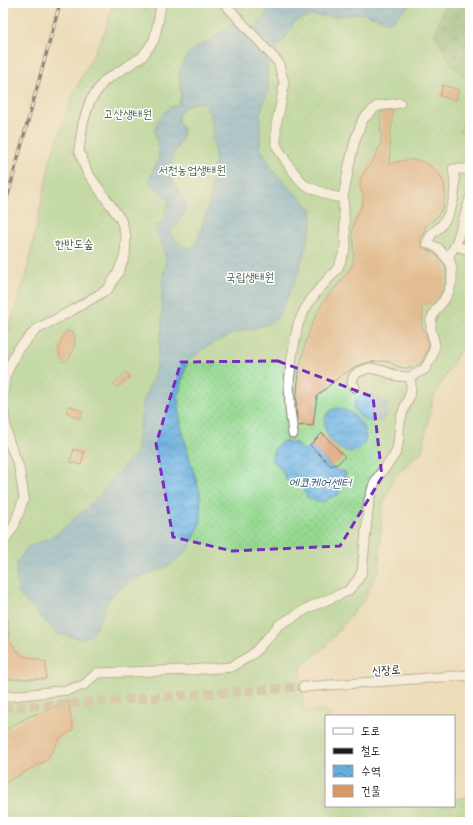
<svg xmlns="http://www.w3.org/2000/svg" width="473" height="825" viewBox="0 0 473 825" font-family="Mali,'Poor Story',sans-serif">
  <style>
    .forest { fill: url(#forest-firs); stroke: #4a6a4b }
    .garden { fill: url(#garden-dots); stroke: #597a56 }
    .water { fill: url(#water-waves); stroke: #41647c; fill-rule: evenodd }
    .building { fill: #d89864 }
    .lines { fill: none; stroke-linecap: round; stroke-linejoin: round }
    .minor-tunnel { stroke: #c3b69a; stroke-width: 9; stroke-dasharray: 9 4.5; stroke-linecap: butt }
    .minor-casing { stroke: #847c6a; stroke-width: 11 }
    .minor { stroke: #fff; stroke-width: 9 }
    .rail-casing { stroke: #1c1c1c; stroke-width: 3.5 }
    .rail { stroke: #fff; stroke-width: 2; stroke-dasharray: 6; stroke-linecap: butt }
    .marked { fill: none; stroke: #7b2cbf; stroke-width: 3; stroke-dasharray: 8 5; stroke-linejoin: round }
    .labels { text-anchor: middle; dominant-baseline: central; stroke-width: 3; stroke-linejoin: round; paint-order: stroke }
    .park-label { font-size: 12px; fill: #475e45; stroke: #fff }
    .street-label { font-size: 12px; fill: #1c1c1c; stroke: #fff }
    .water-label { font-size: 13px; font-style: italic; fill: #3d5d72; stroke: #fff }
  </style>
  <defs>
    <pattern id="forest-firs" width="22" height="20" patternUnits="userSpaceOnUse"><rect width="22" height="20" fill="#78b87a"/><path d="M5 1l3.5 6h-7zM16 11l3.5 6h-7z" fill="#629563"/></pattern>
    <pattern id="garden-dots" width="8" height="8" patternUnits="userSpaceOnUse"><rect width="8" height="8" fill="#96d890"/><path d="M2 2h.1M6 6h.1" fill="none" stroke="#81b97c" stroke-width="1.8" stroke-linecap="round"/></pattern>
    <pattern id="water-waves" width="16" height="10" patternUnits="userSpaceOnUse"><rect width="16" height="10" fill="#66addc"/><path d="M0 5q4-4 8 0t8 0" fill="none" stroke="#538cb2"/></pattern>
  </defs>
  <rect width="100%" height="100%" fill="#fff"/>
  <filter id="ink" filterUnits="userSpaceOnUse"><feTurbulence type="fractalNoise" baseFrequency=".025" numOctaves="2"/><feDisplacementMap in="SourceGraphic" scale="8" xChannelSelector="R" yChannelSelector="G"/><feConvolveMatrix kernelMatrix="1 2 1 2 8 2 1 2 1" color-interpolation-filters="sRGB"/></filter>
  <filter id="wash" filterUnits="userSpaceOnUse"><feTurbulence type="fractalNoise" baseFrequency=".012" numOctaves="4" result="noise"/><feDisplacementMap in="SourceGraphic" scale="16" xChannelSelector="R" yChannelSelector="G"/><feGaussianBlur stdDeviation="0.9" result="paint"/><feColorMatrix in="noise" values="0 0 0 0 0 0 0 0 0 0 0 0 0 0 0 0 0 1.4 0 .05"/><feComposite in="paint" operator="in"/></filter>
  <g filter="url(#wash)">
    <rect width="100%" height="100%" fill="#eddcb9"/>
    <path class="forest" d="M445,3H470V83L451,63L435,35Z"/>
    <path class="garden" d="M113,3H445L435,35L451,63L470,83V336L462,347L433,398L422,451L394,477L382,508L379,569L365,598L327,645L301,667L303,711L325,710L332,716H326V806H454V799L470,797V822H3V347L26,276L51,157L73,95L105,31Z"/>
    <path class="water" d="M272,3H375L392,4L394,3H414L405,9L391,22L363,13L332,17L314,15L295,21L281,44L267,59L268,91L260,113V148L275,173L311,209L312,225L297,276L278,317L266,325L237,332L206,347L187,362L178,397L181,426L190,460L200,492L201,521L189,549L169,566L131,580L109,598L98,624L91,635L80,639L57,633L19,594L16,573L17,562L27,548L57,534L94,501L136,452L143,402L156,369L162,327V284L166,259L161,241L156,230L157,225L163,220L169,201L162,193L154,187L149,180L159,158L155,131L157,122L165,112L173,106L178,105L181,97L179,72L188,53L218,35L233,23L256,28ZM202,102L211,115L215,159L210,201L197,243L191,248L181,247L170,232L172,228L177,225L185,212L186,202L175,186L171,177V166L173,155L182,138L183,130L181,125L178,122C178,119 178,117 179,115C181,105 194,103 202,102Z
      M367,394C375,396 381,399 387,404C388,416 383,424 370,421C367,421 364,420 361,418C358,415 356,411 354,407C355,398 357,395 367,394Z
      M338,408C347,410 354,414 359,421C367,429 369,444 357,450C336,461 307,415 338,408Z
      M283,441L295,443L299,447L304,450L310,445L331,466L337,470L346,472L344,483L338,495C333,496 330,498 326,500C323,502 320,503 317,502C305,498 305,494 302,483L299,481C294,483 290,482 285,480C285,471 278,466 272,460C273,450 274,446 283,441Z"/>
    <g id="blocks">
      <path class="building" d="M443,85L459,90L456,101L440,96Z
        M394,110L390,137V152L389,164L406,160H418L429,165L438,173L444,183L445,195L443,207L437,217L426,226L423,234L420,238L422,247L434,253L445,265L446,270V279L443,289L439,297L432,303L422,306L423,319L421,326L425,331L429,345L426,354L422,362L418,365L411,368H404L396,366L390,362L381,361L368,362L356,366L338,378L317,396L313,426L305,425L298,426L296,409L297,391L299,371L305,344L313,321L323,302L348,272L353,263L354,250L352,231L354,221L362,205L364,198L360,187L361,178L366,170L374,159L381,143V135L380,112Z
        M468,115H470V135L463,133Z
        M469,223H470V244L463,242Z
        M68,331L74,333L75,344L71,355L66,362L63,361L60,357L59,353V347L63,336L66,332Z
        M126,372L130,377L117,388L113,384Z
        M69,405L83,412L79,419L66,412Z
        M322,433L345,457L337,464L331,466L310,445Z
        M74,449L84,452L81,465L70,462Z
        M3,617H7L9,638L16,650H17L21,655L46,662V679H3Z
        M68,700L73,730L59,739L47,760L3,784V731L30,716L50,709Z"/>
    </g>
  </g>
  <g filter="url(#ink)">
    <use href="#blocks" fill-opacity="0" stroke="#847c6a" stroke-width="1"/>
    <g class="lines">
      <path class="minor-tunnel" d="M3,708L303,687"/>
      <defs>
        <path id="minor" d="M224,3L278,62L284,82L281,103L276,125V145L289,166L304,185L331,196L343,198
          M455,246L470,250
          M447,259L456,244L470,198
          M355,387L352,383L353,377L358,372L370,368L384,371L397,376L410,377L425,369L432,356L435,345L431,330V320L435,311L444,300L449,291L452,280V269L450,262L438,248L427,243C428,240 430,237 432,234C434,231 438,229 441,226C454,210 457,189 453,169H466L470,171
          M3,394L5,377L17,350L37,329L73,310L108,289L118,273L125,255L126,236L121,220L87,172L79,150L83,123L90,101L104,81L142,57L154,40L159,18L161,3
          M3,407L8,439L19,467L24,498L14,526L3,542
          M293,434L290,409L289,382L292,356L298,324L305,309L314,295L338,268L346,247L343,198L349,166L355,140L363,119L377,106L400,103
          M303,687L470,675
          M3,697L68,690L84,685L97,673L190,670L231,667L253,654L279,625L310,607L348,591L357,581L362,572L369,500C371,493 373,486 376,480C382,470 391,462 396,452C400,441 398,430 401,418C405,402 414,395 410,377"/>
      </defs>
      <use href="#minor" class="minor-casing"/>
      <use href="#minor" class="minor"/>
      <defs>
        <path id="rail" d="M3,213L60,3"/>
      </defs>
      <use href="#rail" class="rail-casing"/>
      <use href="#rail" class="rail"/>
    </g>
  </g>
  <path d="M0 0H473V825H0ZM278,361L373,397L382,477L340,546L232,551L173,537L156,444L181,362Z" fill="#eddcb9" fill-opacity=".55" fill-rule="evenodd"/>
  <path class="marked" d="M278,361L373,397L382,477L340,546L232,551L173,537L156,444L181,362Z"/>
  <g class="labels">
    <g class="park-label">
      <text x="128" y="113">고산생태원</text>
      <text x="192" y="169">서천농업생태원</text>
      <text x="74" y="243">한반도숲</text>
      <text x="250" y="276">국립생태원</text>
    </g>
    <g class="street-label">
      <text transform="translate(386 669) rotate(-4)">신장로</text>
    </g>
    <g class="water-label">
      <text x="320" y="481">에코케어센터</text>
    </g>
  </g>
  <rect width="473" height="825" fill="none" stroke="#fff" stroke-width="16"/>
  <rect x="325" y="715" width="130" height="92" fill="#ffffff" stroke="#a4a4a4"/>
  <rect x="333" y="728" width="20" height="6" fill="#ffffff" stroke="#a4a4a4"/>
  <text x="361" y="735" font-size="12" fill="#1c1c1c">도로</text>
  <rect x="333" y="748" width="20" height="6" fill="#1c1c1c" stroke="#a4a4a4"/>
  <text x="361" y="755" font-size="12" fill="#1c1c1c">철도</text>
  <rect x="333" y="765" width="20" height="12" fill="url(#water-waves)" stroke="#a4a4a4"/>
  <text x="361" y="775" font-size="12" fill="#1c1c1c">수역</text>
  <rect x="333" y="785" width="20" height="12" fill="#d89864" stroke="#a4a4a4"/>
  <text x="361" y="795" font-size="12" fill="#1c1c1c">건물</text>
</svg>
